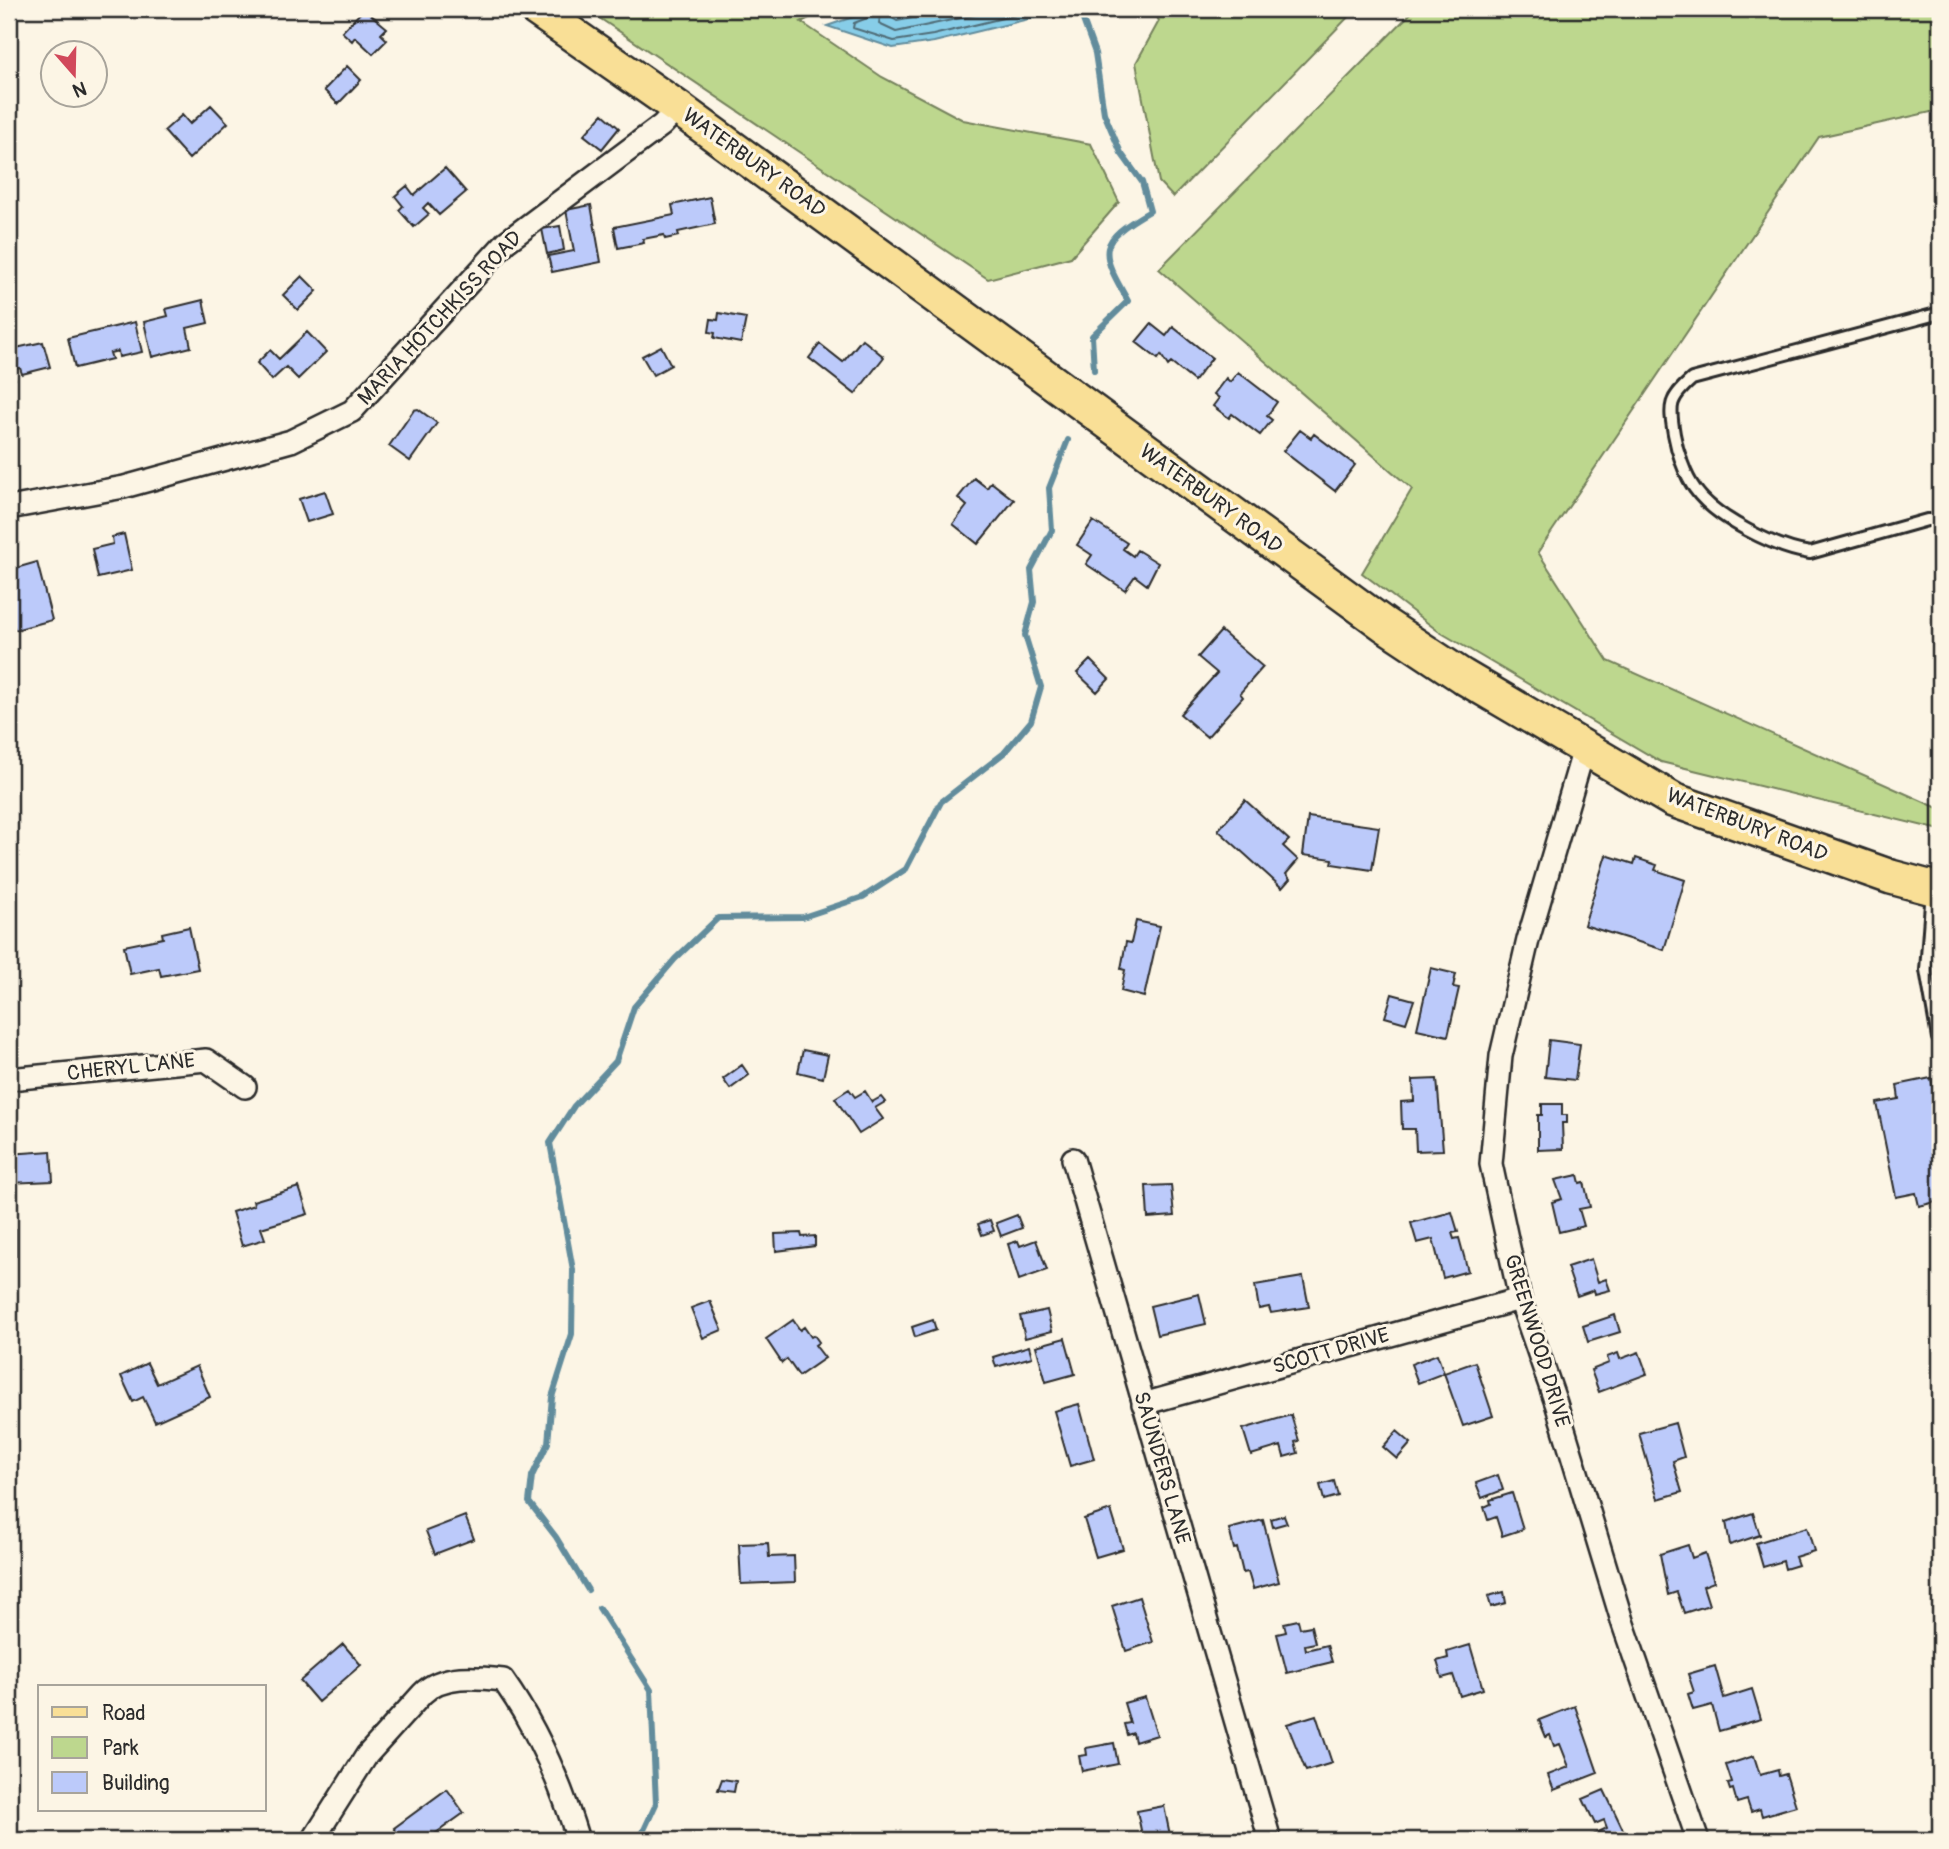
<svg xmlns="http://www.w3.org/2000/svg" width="1949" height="1849" viewBox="0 0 1949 1849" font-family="Pangolin,sans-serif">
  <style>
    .green { fill: #bdd78e; stroke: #74815c; stroke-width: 2 }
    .water { fill: #87cde8; stroke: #628c9c; stroke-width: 2 }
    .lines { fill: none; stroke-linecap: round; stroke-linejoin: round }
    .shore { stroke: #506c77; stroke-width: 2 }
    .stream { stroke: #628c9c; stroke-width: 6 }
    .building { fill: #bccafa; stroke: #2b2b2b; stroke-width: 2 }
    .service-casing { stroke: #2b2b2b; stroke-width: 16 }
    .minor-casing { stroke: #2b2b2b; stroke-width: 26 }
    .primary-casing { stroke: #2b2b2b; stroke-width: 38 }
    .service { stroke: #fcf5e5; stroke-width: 10 }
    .minor { stroke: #fcf5e5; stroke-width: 21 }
    .primary { stroke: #f9df96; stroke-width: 33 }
    .labels { text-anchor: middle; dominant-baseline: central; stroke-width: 6; stroke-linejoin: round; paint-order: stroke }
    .street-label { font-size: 21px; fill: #2b2b2b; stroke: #fcf5e5 }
  </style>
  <rect width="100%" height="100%" fill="#fcf5e5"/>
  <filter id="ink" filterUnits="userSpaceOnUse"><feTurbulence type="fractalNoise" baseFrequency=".0143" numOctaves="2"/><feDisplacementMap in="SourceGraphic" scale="14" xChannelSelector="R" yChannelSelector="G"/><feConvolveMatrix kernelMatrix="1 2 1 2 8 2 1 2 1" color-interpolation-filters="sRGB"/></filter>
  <g filter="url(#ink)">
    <path class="green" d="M586,9H828L801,22L882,77L963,120L1091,144L1119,202L1071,257L988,279Z
      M1153,9H1356L1173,197L1159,182L1136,63L1159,21Z
      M1415,9H1940V110L1819,137L1538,552L1608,661L1940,809V830L1661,762L1438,631L1362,573L1412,489L1159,269Z"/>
    <path class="water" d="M876,9H1070L934,42L893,48L827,26Z"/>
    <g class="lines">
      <path class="shore" d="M873,9L870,17L854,23L853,28L894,41L933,35L1040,9
        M881,9L879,24L896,32L1003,9
        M892,9V18L897,21L959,9"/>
      <path class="stream" d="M1079,9L1095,53L1104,113L1121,153L1142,182L1150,211C1096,242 1099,250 1128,301L1092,336L1094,370
        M588,1590L556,1537L529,1502L532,1476L548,1443L552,1397L572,1334L573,1270L550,1143L574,1106L616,1061L634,1007L675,959L718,918L803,917L863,897L906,869L941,802L1004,753L1031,721L1041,687L1025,635L1034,602L1031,570L1052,530L1049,488L1068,440
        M599,1608L651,1690L656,1804L643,1832L633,1840"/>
    </g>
    <path class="building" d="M364,9L387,28L381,34L387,40L373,54L355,37L352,41L342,32Z
      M347,66L361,80L338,104L324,90Z
      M211,105L228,123L189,159L164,131L182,115L190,124Z
      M603,114L619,128L602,149L584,135Z
      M445,168L466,192L439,215L428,203L423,208L429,214L414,227L399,210L403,206L395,196L407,186L414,195Z
      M710,197L715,224L678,232L679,236L665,239L664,235L643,239L644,243L618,248L614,227L674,215L672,205Z
      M591,205L601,262L552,272L548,256L574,251L566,210Z
      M560,226L564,250L547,254L542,229Z
      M302,276L317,291L298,310L283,295Z
      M203,300L208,323L187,328L191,347L152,357L144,322L168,316L166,309Z
      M719,313L746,318L741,343L714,338L715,333L709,332L711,319L718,320Z
      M135,322L142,352L119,357L118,351L110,353L112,359L75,368L68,338Z
      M1151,324L1166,336L1173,327L1212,358L1194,381L1171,363L1168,366L1161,355L1158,359L1136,342Z
      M307,332L326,352L298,379L286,367L272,380L257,363L270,350L279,359Z
      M862,339L884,357L855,394L809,358L820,344L843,362Z
      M43,342L50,367L22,374L20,368L12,370L15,379L9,381V354L17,352L16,348Z
      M661,346L671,365L653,375L642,356Z
      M1238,372L1277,402L1267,416L1272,420L1260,435L1232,414L1229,418L1213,406L1219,398L1214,394L1226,378L1230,382Z
      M418,409L437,423L410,461L389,446L414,410Z
      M1300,430L1311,438L1314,434L1355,465L1335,491L1283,451Z
      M974,478L987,488L991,482L1014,500L978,544L953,524L967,506L958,498Z
      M325,491L333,514L307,522L299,499Z
      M1093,521L1127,543L1123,549L1133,556L1137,550L1158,563L1147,585L1135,576L1125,590L1086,564L1092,555L1077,545Z
      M124,534L132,570L98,578L92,549L113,544L112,537Z
      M37,562L52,620L15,630L9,616V570Z
      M1221,631L1263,667L1240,693L1243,697L1207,737L1180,714L1217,673L1198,657Z
      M1090,660L1109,679L1097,692L1077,673Z
      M1245,800L1289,840L1283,846L1298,860L1286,874L1290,879L1282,888L1218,830Z
      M1308,817L1379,827L1372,870L1332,864L1333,859L1303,855Z
      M1606,855L1634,864L1636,858L1657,865L1655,870L1685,880L1664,950L1584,925Z
      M1136,921L1160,926L1144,997L1121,991L1125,970L1121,969L1126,942L1131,943Z
      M189,927L198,969L161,976L159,968L130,974L124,946L163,938L162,933Z
      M1431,968L1456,974L1453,987L1459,988L1448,1036L1417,1029Z
      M1392,994L1414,1000L1406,1023L1385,1017Z
      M1549,1040L1580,1044L1575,1080L1545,1077Z
      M803,1050L828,1055L823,1078L798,1072Z
      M742,1065L749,1075L730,1089L723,1079Z
      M1931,1078L1934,1092L1940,1091V1201L1919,1206L1916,1193L1896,1197L1877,1103L1899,1099L1897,1085Z
      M1437,1079L1443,1150L1416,1151L1415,1129H1402L1401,1102L1414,1101L1413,1080Z
      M849,1089L855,1097L865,1091L872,1102L881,1097L885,1102L875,1108L883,1119L859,1134L835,1098Z
      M1542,1104H1562V1115H1567V1123H1562L1563,1149L1538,1150V1115H1542Z
      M51,1151L53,1181L9,1183V1154Z
      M1578,1175L1580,1183L1584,1182L1590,1207L1579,1209L1584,1226L1559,1232L1552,1202L1562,1199L1555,1180Z
      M1171,1185L1174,1216L1148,1218L1146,1186Z
      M299,1187L308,1214L261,1228L265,1239L242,1246L232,1212L254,1205L253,1201Z
      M1452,1212L1458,1232L1452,1233L1454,1239L1459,1238L1468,1271L1443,1278L1433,1239L1417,1243L1411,1223Z
      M1017,1215L1022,1228L1001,1236L996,1223Z
      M990,1220L994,1231L982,1235L978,1224Z
      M9,1229H16V1256H9Z
      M801,1233L802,1237L815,1236V1246L776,1251L775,1234Z
      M1036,1240L1047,1270L1019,1280L1008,1244L1018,1241L1020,1246Z
      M1591,1259L1598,1282L1606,1279L1610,1290L1595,1294L1594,1290L1577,1296L1567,1267Z
      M1303,1277L1309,1307L1271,1313L1269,1307L1259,1309L1255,1285Z
      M1199,1294L1206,1324L1157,1335L1150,1306Z
      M710,1301L722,1330L703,1338L691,1308Z
      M1047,1310L1052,1331L1025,1338L1020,1316Z
      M1615,1315L1620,1332L1588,1342L1583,1326Z
      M793,1320L800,1330L804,1327L811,1337L814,1335L819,1342L815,1345L825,1358L799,1376L787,1359L782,1363L766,1339Z
      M933,1320L936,1330L915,1337L912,1327Z
      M1065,1338L1075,1374L1046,1382L1036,1346Z
      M1029,1346L1032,1357L996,1367L993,1357Z
      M1639,1352L1647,1374L1599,1392L1591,1370L1609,1363L1607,1357L1618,1353L1620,1359Z
      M1437,1354L1444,1373L1418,1383L1411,1364Z
      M1475,1362L1493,1416L1463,1426L1444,1373Z
      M147,1363L157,1384L197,1366L210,1397L155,1422L143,1397L133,1402L121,1376Z
      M1079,1404L1094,1459L1070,1466L1054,1411Z
      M1291,1415L1299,1441L1295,1442L1298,1453L1284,1457L1281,1446L1251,1455L1243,1429Z
      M1675,1423L1684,1457L1673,1461L1682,1492L1658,1499L1639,1433Z
      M1397,1431L1411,1443L1397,1459L1383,1447Z
      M1498,1475L1503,1490L1482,1498L1476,1483Z
      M1334,1481L1338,1496L1324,1500L1320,1485Z
      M1512,1493L1523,1529L1502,1536L1496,1517L1488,1520L1484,1507L1491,1504L1490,1500Z
      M1111,1510L1123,1549L1096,1557L1084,1519Z
      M1753,1513L1760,1535L1730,1545L1726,1522Z
      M1284,1515L1287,1523L1273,1527L1271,1519Z
      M465,1516L474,1539L435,1554L426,1531Z
      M1263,1520L1279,1582L1253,1589L1248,1572L1243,1573L1237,1548L1234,1549L1229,1529Z
      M1807,1527L1814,1551L1795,1557L1798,1565L1785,1569L1783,1561L1763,1567L1756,1543Z
      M768,1543L769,1557L794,1556L795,1582L741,1584L739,1544Z
      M1688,1545L1692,1558L1705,1553L1714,1582L1703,1586L1709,1605L1684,1613L1677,1592L1668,1595L1660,1554Z
      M1504,1592L1506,1603L1491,1607L1488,1596Z
      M1139,1597L1153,1642L1126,1651L1112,1606Z
      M1298,1620L1300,1628L1311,1626L1315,1643L1305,1645L1306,1650L1327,1645L1332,1662L1287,1673L1277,1634L1286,1632L1284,1623Z
      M343,1644L361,1665L318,1702L300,1681Z
      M1470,1645L1483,1689L1460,1696L1453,1675L1442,1678L1437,1661L1448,1658L1447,1652Z
      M1715,1666L1724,1698L1752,1689L1761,1719L1719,1731L1712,1705L1693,1710L1688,1694L1694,1692L1688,1674Z
      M1145,1697L1157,1735L1135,1742L1133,1733L1127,1735L1124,1724L1130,1723L1124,1703Z
      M1575,1706L1598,1773L1554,1790L1548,1775L1569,1767L1560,1744L1554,1746L1550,1735L1546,1737L1539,1720Z
      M1316,1715L1332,1763L1306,1771L1287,1724Z
      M1114,1743L1118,1764L1082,1771L1079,1756L1087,1755L1086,1748Z
      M1754,1756L1760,1775L1778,1770L1779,1776L1786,1774L1796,1806L1762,1816L1760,1809L1751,1812L1747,1800L1737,1803L1733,1789L1730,1790L1728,1784L1732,1783L1726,1765Z
      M722,1779L736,1781L734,1792L718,1790Z
      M447,1789L464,1813L432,1836L433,1840H403L394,1828Z
      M1604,1790L1628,1840H1592L1590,1836L1607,1828L1604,1820L1595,1824L1583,1799Z
      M1164,1806L1171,1840H1143L1137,1811Z
      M1357,1834L1359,1840H1336Z"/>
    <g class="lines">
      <defs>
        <path id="service" d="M1940,313L1692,379C1669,399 1669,405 1674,434C1677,451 1685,476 1695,489C1715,518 1776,548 1810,553L1927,520H1940
          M1932,890L1926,970L1938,1038L1940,1037"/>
        <path id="minor" d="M9,508L124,487L291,441L352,411L506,242L662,125L678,108
          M1584,749L1528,940L1501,1056L1491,1164L1520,1299L1556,1403L1623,1624L1698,1840
          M9,1079L206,1060L245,1087
          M1073,1159L1270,1840
          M1143,1404L1520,1299
          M313,1840L367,1755L422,1694C442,1673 477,1677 503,1680C537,1728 561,1784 578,1840"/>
        <path id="primary" d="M536,9L678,108L1385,625L1462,676L1673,800L1891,877L1940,890"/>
      </defs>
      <use href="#service" class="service-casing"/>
      <use href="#minor" class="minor-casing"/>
      <use href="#primary" class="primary-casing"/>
      <use href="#service" class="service"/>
      <use href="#minor" class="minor"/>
      <use href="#primary" class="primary"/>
    </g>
  </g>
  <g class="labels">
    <g class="street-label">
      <text transform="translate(754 163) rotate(36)">WATERBURY ROAD</text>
      <text transform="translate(440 318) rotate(-47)">MARIA HOTCHKISS ROAD</text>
      <text transform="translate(1211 499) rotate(36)">WATERBURY ROAD</text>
      <text transform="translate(1747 825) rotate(21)">WATERBURY ROAD</text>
      <text transform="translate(131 1067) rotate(-6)">CHERYL LANE</text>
      <text transform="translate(1537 1341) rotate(73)">GREENWOOD DRIVE</text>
      <text transform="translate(1331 1351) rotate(-16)">SCOTT DRIVE</text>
      <text transform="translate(1162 1468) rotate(74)">SAUNDERS LANE</text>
    </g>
  </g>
  <rect width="1949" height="1849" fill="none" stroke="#fcf5e5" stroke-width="35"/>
  <rect x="18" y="18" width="1914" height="1814" fill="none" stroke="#2b2b2b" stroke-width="2.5" filter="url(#ink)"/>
  <rect x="38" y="1685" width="228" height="126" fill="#fcf5e5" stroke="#a8a49b" stroke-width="2"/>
  <rect x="52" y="1707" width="35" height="10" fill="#f9df96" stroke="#a8a49b" stroke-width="2"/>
  <text x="102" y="1720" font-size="21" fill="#2b2b2b">Road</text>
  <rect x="52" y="1737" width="35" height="21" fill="#bdd78e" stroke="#a8a49b" stroke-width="2"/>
  <text x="102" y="1755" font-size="21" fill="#2b2b2b">Park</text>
  <rect x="52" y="1772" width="35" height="21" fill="#bccafa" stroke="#a8a49b" stroke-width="2"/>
  <text x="102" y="1790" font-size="21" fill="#2b2b2b">Building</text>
  <g transform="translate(74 74) rotate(160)"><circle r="33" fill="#fcf5e5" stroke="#a8a49b" stroke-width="2"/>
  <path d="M0-5L12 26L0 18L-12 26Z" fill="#d1495b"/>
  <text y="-10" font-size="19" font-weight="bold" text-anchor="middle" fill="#2b2b2b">N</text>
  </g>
</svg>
